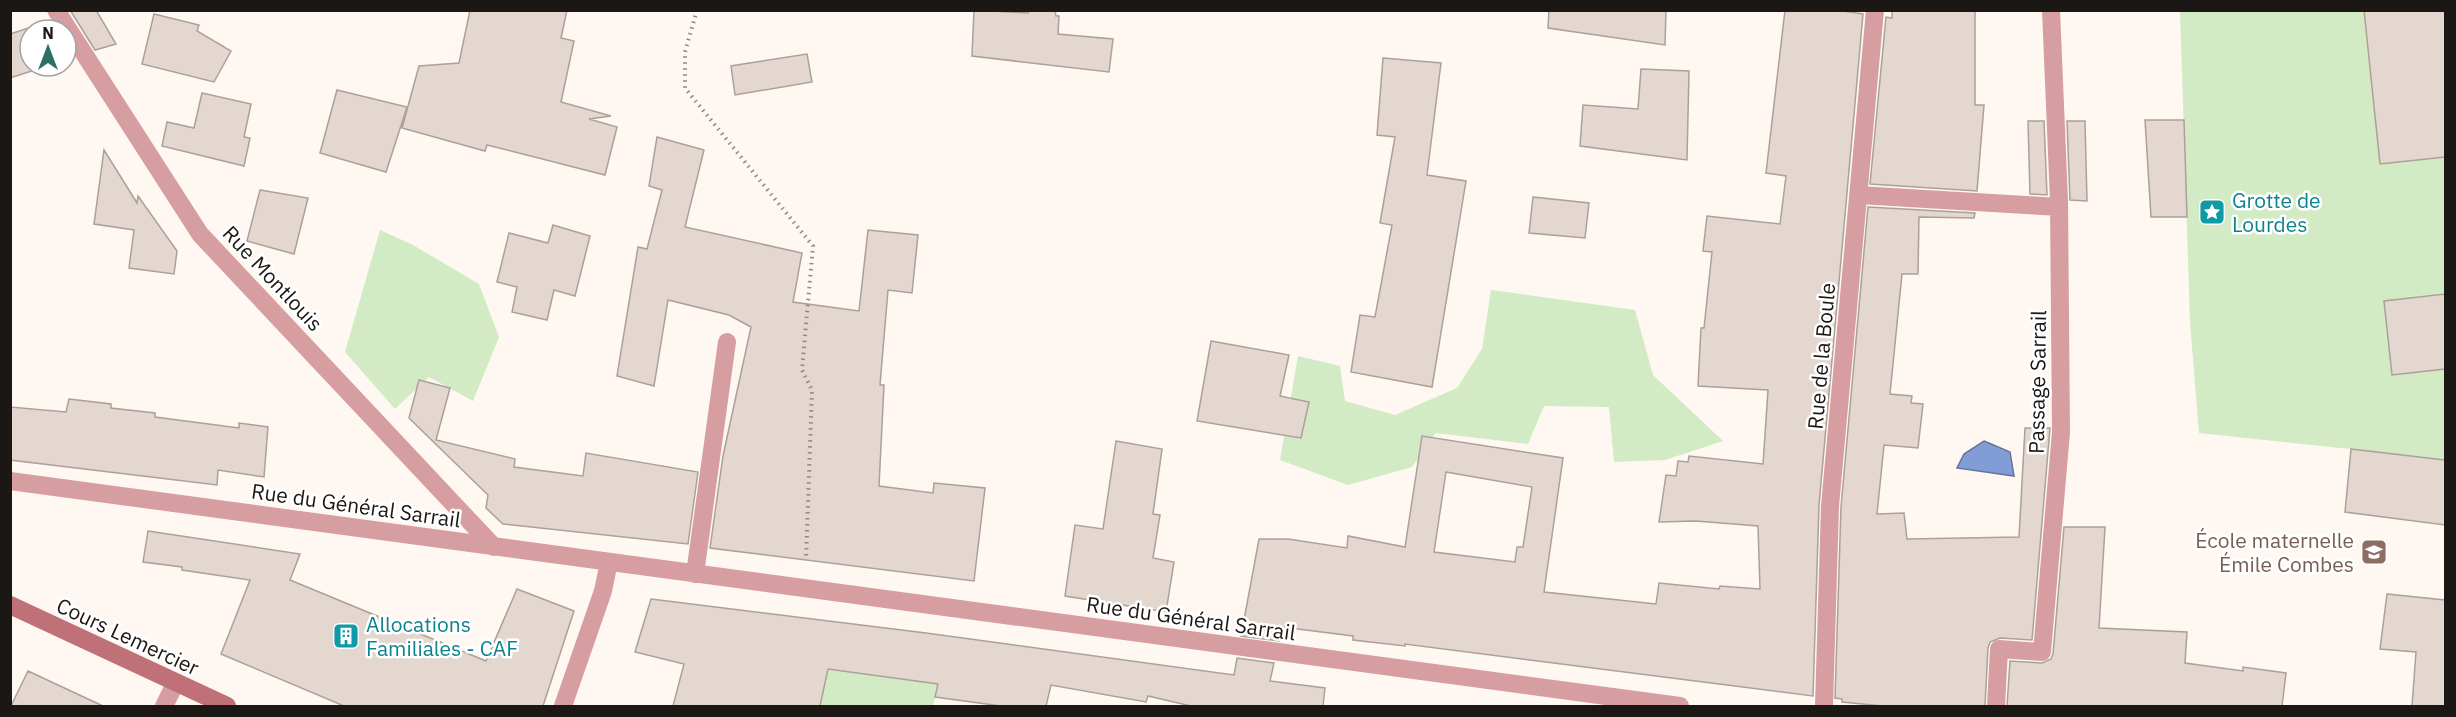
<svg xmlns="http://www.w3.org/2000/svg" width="2456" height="717" viewBox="0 0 2456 717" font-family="'IBM Plex Sans',sans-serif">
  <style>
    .green { fill: #d2ebc4 }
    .water { fill: #829dd5; stroke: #63759b; stroke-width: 1.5 }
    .building { fill: #e3d7cf; stroke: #aca099; stroke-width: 1.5; fill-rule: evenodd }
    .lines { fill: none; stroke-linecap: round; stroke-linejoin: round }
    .path { stroke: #8e8985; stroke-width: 4; stroke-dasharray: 1.5 4.5; stroke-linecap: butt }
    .pedestrian { stroke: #d69ea1; stroke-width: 18 }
    .minor { stroke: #d69ea1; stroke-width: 18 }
    .tertiary { stroke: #d69ea1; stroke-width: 18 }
    .secondary { stroke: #c07177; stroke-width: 18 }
    .labels { text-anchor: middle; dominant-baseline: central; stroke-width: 5; stroke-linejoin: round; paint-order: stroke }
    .culture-label { font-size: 21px; fill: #0d838f; stroke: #fff; text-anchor: start }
    .street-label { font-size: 21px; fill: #1b1714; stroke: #fff }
    .education-label { font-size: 21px; fill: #785e54; stroke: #fff; text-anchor: end }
  </style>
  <rect width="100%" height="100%" fill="#fef7f2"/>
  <path class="green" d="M2180,11H2445V459L2199,433L2190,323Z
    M380,230L413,245L479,284L499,337L473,401L429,377L395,409L345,352Z
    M1491,290L1635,310L1653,375L1723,441L1665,460L1614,462L1609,407L1544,406L1528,444L1436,433L1412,467L1348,485L1280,460L1298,356L1340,366L1345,401L1395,415L1457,388L1482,349Z
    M945,654L933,706H805L814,667L902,679Z"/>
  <path class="water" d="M1984,441L2010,452L2014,476L1957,468L1964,454Z"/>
  <path class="building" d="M70,10H96L116,44L95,50Z
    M470,10H567L561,38L574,41L561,102L611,116L589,119L617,127L605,175L487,145L485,151L402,128L419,66L459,63Z
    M974,10L1028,13L1029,10H1055L1056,16H1059L1058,34L1113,39L1109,72L972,56Z
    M1549,10H1666L1665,45L1548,28Z
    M1785,10H1836L1863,14L1819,505L1813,696L1405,644V646L1353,640V636L1282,627L1279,641L1241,636L1259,539H1288L1347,548L1348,536L1405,547L1422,436L1563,458L1544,592L1656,604L1659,583L1719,589L1720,586L1760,589L1758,526L1696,521L1659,522L1666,475L1676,476L1678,461L1688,462L1689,456L1763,464L1768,390L1698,386L1701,328H1704L1712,252L1703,251L1707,216L1780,224L1786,176L1766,173ZM1446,472L1532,487L1523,547H1517L1515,562L1434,552Z
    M1892,10H1975V105H1984L1977,191L1870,184L1886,17L1892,18Z
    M2364,10H2445V157L2380,164Z
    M154,14L199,25L197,31L231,51L214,82L142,64Z
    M50,21L55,30H30V66H47L10,78V34Z
    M807,54L812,82L735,95L731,66Z
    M1383,58L1441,63L1427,175L1466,181L1432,387L1351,372L1360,315L1375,317L1392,225L1380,223L1395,137L1377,135Z
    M1641,69L1689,71L1687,160L1580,146L1583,105L1638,109Z
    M337,90L407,107L386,172L320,153Z
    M202,93L251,104L244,137L250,138L244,166L162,146L167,122L194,128Z
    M2145,120H2184L2187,217H2151Z
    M2028,121H2044L2047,195L2030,194Z
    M2067,121H2085L2087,201L2070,200Z
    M657,137L704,150L685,227L802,253L793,302L859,311L868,230L918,235L912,293L888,290L880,385H884L879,486L933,493L934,483L985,488L974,581L710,548L723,456L751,327L729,315L668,300L654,386L617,376L638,247L647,249L662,190L649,186Z
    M104,150L137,203L138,196L177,251L174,274L129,268L134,230L94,224Z
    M260,190L308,198L294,254L247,241Z
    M1533,197L1589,203L1585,238L1529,233Z
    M1868,207L1975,213L1974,218L1919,217L1918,274H1902L1890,394L1912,396L1911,403L1923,404L1918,448L1884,445L1877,514L1904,513L1907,539L2019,537L2025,428H2050L2032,640L2000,638L1990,642L1988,648L1985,706H1883L1842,702V699L1835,698L1841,507Z
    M553,225L590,236L575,296L554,290L547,320L512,312L517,287L497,282L509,233L548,243Z
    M2445,294V369L2392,375L2384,301Z
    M1211,341L1289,355L1280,396L1309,402L1301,438L1197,421Z
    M419,380L450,388L436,440L515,459L514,467L583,476L586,453L698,472L688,544L503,524L486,508L488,495L409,418Z
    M69,399L111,404V408L155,413V417L239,428V423L268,427L264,477L218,470L217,485L10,460V407L66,412Z
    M1116,441L1162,449L1153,514L1160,515L1153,558L1174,562L1166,612L1065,596L1075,525L1103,529Z
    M2351,449L2445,460V525L2345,512Z
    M2064,527H2105L2099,628L2187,632L2185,663L2243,671V667L2286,673L2282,706H2007L2010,661L2042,663L2051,659L2053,654Z
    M148,531L300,554L290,580L486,661L517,589L574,611L543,706H344L221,654L250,580L182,570V567L143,562Z
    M2387,594L2445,600V706H2412L2416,652L2380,649Z
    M651,599L926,633L1234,675L1237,658L1274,663L1270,681L1325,688L1323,706H1191L1148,696L1146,702L1051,685L1046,706H1001L935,697L938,684L828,669L820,706H673L684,664L635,652Z
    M28,671L103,706H11Z"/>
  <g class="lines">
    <path class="path" d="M697,10L685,52V88L813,246L802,370L812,390L806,560"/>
    <path class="pedestrian" d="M1859,195L2059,207
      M1996,706L1999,649L2042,652L2061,432L2059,201L2051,10"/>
    <path class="minor" d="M56,10L200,234L494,547
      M10,481L1680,706
      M695,574L727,342
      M164,706L175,684
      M563,706L603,591L609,562"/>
    <path class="tertiary" d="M1824,706L1830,506L1875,10"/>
    <path class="secondary" d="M10,605L227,706"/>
  </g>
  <defs>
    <symbol id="sight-square" viewBox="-11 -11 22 22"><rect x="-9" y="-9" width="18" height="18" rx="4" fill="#0f9aa8" stroke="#fff"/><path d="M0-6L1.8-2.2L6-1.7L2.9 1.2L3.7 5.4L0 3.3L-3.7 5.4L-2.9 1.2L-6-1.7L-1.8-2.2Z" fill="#fff"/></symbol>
    <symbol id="school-square" viewBox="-11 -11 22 22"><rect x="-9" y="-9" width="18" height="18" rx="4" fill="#8d6e63" stroke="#fff"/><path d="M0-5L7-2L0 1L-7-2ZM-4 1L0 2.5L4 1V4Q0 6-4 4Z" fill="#fff"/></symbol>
    <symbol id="building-square" viewBox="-11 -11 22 22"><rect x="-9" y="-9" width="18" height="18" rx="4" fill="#0f9aa8" stroke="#fff"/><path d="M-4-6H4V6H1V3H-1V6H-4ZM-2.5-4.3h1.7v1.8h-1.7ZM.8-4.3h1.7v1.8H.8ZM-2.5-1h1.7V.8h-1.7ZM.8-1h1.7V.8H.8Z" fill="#fff"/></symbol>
  </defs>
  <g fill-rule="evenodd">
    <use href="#sight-square" x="2197" y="197" width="30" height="30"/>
    <use href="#school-square" x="2359" y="537" width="30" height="30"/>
    <use href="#building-square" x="331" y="621" width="30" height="30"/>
  </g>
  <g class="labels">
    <g class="culture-label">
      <text x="2232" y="200">Grotte de<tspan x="2232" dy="24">Lourdes</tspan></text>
      <text x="366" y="624">Allocations<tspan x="366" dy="24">Familiales - CAF</tspan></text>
    </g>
    <g class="street-label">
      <text transform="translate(273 278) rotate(47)">Rue Montlouis</text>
      <text transform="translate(1821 356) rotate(-85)">Rue de la Boule</text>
      <text transform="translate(2037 382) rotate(-89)">Passage Sarrail</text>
      <text transform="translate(356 505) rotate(8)">Rue du Général Sarrail</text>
      <text transform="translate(1191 618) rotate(8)">Rue du Général Sarrail</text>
      <text transform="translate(128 636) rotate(25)">Cours Lemercier</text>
    </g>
    <g class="education-label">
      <text x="2354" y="540">École maternelle<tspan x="2354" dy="24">Émile Combes</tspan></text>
    </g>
  </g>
  <rect width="2456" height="717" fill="none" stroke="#1b1714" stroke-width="24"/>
  <g transform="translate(48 48)"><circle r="28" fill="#ffffff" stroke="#a4a2a1" stroke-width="1.5"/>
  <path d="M0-4.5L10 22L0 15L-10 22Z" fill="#2d7163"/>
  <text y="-9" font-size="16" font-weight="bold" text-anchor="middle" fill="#1b1714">N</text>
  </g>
</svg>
